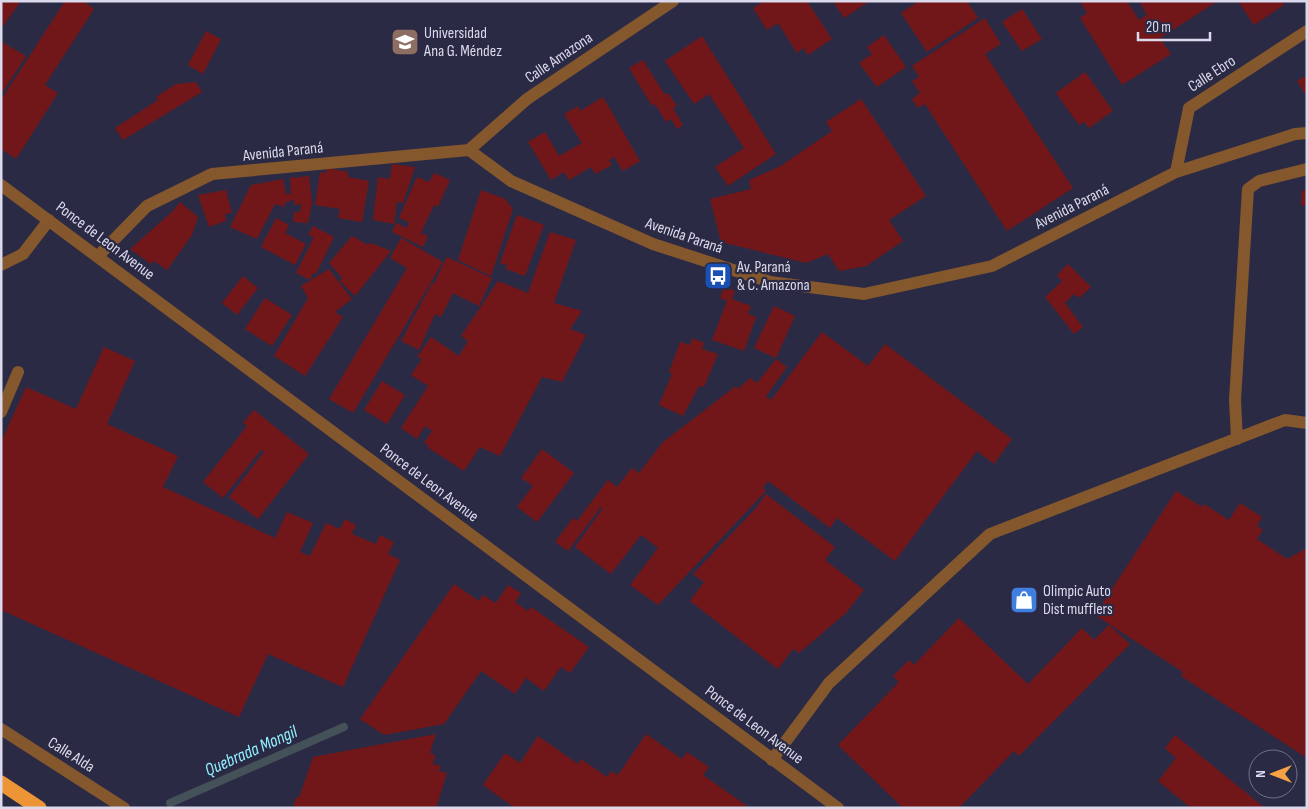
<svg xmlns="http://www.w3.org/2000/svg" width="1308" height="809" viewBox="0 0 1308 809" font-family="'Sofia Sans Condensed',sans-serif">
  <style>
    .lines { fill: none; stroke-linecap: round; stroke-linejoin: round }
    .stream { stroke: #445158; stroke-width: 8 }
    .building { fill: #721719 }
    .minor { stroke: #84572d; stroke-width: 12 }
    .highway { stroke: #ed9437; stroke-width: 15 }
    .labels { text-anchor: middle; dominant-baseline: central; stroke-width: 4.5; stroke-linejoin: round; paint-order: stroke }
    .poi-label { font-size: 16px; fill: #dadaec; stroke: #2b2a45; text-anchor: start }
    .street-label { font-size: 16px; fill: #dadaec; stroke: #2b2a45 }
    .water-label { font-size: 18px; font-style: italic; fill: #90f0ff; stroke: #2b2a45 }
  </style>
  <rect width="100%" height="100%" fill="#2b2a45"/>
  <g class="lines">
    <path class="stream" d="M170,803L344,727"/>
  </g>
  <path class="building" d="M1,1H21L1,29Z
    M65,1H83L94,9L45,85L58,93L16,159L1,149V100Z
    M764,1H807L832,39L808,55L803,48L797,53L778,23L767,30L753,8Z
    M833,1H870L844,18Z
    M919,1H967L978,18L927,52L901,13Z
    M1083,1H1127L1139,20L1147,15L1139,1H1218L1160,38L1171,54L1122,85L1080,18L1087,13L1081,3Z
    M1238,1H1282L1284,5L1254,25Z
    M1022,9L1042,39L1022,51L1002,22Z
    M985,18L1001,44L985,54L1073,188L1007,231L925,104L918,108L912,99L920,93L912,81L919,77L912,66Z
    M206,31L221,39L203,74L188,65Z
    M884,35L906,67L877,87L859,63L872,54L867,47Z
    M702,36L776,154L728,186L715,167L744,148L709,94L694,104L665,61Z
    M2,42L26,56L1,95V43Z
    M643,60L665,95L668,93L677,106L673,108L683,125L677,129L671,119L666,122L655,104L652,106L629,68Z
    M1085,72L1113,111L1089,128L1084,122L1079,125L1056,93Z
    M1307,75V97L1297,81Z
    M196,82L202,92L123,140L115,128L158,100L156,97L176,84Z
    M603,97L640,161L623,171L614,157L609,160L612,165L595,174L591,167L569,180L564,172L551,180L528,142L545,132L559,156L582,143L564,114L578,106L580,111Z
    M861,99L926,196L889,220L903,241L866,266L839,271L828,254L806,263L721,242L710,199L751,189L749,180L779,167L832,131L826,122Z
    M392,164L415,167L403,203L397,202L394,224L373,220L378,177L390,179Z
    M327,168L348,172V177L369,181L362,222L338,218L340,209L315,205L320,172L326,173Z
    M434,173L450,180L438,207L434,205L421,233L428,236L423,247L392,232L396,223L407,228L409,222L399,218L417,177L429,182Z
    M309,176L312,202L308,223L293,222L294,212H300L301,204L294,205V200L286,202L284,207L275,204L257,239L230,227L251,185L283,179L286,194H291L290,178Z
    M226,190L232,213L225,214L226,221L209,227L198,195Z
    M481,190L505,199L513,209L491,276L458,260Z
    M1302,190L1307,191V206L1301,205Z
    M180,202L198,217L192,235L167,270L154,261L151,264L130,249L172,212Z
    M517,215L544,225L525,276L506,269L507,265L500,263Z
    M276,218L289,225L285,233L306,244L295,265L261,247Z
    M313,226L334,237L316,274L313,273L310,280L296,273L314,237L308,235Z
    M550,232L576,240L554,303L582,311L570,329L586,335L562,382L542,377L500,456L480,447L464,471L427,447L429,446L424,443L432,431L425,426L417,439L401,428L428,386L411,375L422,359L417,357L431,337L459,356L468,341L461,336L498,281L528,293Z
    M352,236L368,245L371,243L391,251L355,296L340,281L342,278L329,263Z
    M401,238L443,262L353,413L329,399L407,268L390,258Z
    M447,257L492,278L479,306L453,293L441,317L435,314L419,350L401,341L432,283L434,284Z
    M1068,264L1091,287L1079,298L1074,294L1065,303L1083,327L1074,334L1045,297L1062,281L1057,275Z
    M329,269L352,299L335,312L343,317L305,376L274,356L308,298L301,286Z
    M243,276L258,288L237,315L222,303Z
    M724,287L735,291L732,299L751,306L748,314L756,317L744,351L712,340L727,301L720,298Z
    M265,298L292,315L272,346L245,329Z
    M774,306L795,316L776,358L754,348Z
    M822,332L868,366L885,344L1012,439L994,464L977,451L895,561L837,518L830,528L768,481L763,488L766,491L658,605L630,585L658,548L641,535L611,574L575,547L603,508L601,507L568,551L555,542L573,518L577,521L608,480L617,487L632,468L639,473L663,442L736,386L738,389L750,378L757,383L776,359L787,367L766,396L771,400Z
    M692,338L704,343L702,349L718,354L704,387L699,386L683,416L659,405L672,374L669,372L680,342L690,345Z
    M104,347L135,361L107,424L178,456L163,487L275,538L287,512L313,523L300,552L310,556L326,523L340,529L345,519L356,525L352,534L376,544L380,535L394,542L388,554L400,560L343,687L268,654L239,717L1,610V442L26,387L76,409Z
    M382,381L405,395L387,424L364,410Z
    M254,410L309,454L258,519L229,497L264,452L261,450L223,498L203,482L247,426L243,423Z
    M542,449L574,473L537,522L517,507L533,486L521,478Z
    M1176,491L1202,507L1204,504L1229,520L1240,503L1262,517L1257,526L1263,530L1257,539L1287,559L1307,548V758L1181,676L1183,672L1095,615Z
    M766,494L835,547L825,560L864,590L846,613L799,653L793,649L778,669L690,601L704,582L693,574L756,508Z
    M454,584L479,601L483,595L496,603L508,585L521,593L515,602L528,611L531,607L589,647L570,673L561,667L544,691L526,678L515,694L481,671L444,724L384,735L360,719Z
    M959,618L1028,684L1082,628L1094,640L1109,625L1130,644L1019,756L1014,751L959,808H903L838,745L899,682L893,676L909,660L914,665Z
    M436,734L430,753L435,755L433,764L441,766L439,771L447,773L436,808H293L296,797L299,798L313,757Z
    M646,734L682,759L687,752L709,767L703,775L750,808H515L483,785L505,753L520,763L538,736L578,764L581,759L607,777L611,771L618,775Z
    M1175,735L1265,808H1191L1158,781L1176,758L1165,748Z"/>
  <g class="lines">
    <path class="minor" d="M469,150L527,99L673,1
      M1176,172L1189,108L1307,31
      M1,185L838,808
      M98,256L147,206L212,174L469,150L511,181L653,244L770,282L864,294L992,266L1176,172L1295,134L1307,133
      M1,265L23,254L49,220
      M1,412L18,372
      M1237,439L1235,400L1248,189L1259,181L1307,169
      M1,729L124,808
      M772,760L829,683L990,534L1285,420L1307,423"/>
    <path class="highway" d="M1,783L39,808"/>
  </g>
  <defs>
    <symbol id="university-square" viewBox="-11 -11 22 22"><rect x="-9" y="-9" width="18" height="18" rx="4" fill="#8d6e63" stroke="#2b2a45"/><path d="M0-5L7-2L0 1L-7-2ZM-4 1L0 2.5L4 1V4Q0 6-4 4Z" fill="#fff"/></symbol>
    <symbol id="bus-square" viewBox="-11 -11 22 22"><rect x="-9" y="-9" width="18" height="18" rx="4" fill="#1a4fb4" stroke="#2b2a45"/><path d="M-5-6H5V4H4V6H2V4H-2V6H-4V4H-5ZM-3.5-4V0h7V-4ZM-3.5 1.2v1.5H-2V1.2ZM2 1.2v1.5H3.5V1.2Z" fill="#fff"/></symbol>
    <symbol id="shop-square" viewBox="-11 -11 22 22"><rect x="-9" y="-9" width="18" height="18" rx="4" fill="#3f7fe0" stroke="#2b2a45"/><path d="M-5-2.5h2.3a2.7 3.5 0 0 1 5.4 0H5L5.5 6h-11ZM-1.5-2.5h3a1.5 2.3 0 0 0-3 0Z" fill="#fff"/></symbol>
  </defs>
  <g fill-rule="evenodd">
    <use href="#university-square" x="389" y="26" width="32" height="32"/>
    <use href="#bus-square" x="702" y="260" width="32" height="32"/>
    <use href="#shop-square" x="1008" y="584" width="32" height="32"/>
  </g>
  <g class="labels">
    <g class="poi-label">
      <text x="424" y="33">Universidad<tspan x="424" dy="18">Ana G. Méndez</tspan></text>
      <text x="737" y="267">Av. Paraná<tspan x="737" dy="18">&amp; C. Amazona</tspan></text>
      <text x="1043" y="591">Olimpic Auto<tspan x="1043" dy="18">Dist mufflers</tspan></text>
    </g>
    <g class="street-label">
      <text transform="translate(559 58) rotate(-34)">Calle Amazona</text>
      <text transform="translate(1212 74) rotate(-33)">Calle Ebro</text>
      <text transform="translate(283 152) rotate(-6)">Avenida Paraná</text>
      <text transform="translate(1072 207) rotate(-27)">Avenida Paraná</text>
      <text transform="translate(684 236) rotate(19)">Avenida Paraná</text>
      <text transform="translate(105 241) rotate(37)">Ponce de Leon Avenue</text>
      <text transform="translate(429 483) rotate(37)">Ponce de Leon Avenue</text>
      <text transform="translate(754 725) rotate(37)">Ponce de Leon Avenue</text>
      <text transform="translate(71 755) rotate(32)">Calle Alda</text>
    </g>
    <g class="water-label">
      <text transform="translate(251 751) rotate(-24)">Quebrada Mongil</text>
    </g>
  </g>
  <rect width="1308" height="809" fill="none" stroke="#dadaec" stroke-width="5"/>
  <g transform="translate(1273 774) rotate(270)"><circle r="24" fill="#2b2a45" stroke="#717088"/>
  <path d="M0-4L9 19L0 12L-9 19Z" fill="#f5a345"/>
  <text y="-8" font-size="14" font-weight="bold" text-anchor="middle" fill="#dadaec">N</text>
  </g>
  <path d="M1138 32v8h72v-8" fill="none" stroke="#dadaec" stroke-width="2.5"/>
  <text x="1146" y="32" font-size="15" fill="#dadaec" stroke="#2b2a45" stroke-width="4" paint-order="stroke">20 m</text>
</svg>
